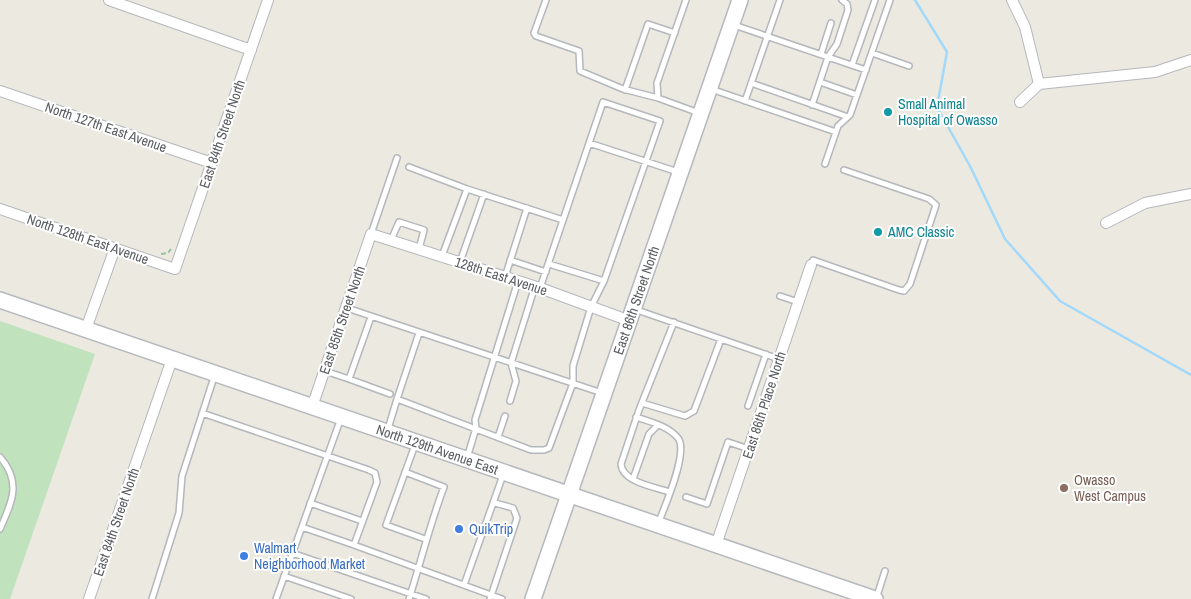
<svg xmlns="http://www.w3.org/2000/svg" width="1191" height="599" viewBox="0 0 1191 599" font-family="'Archivo Narrow',sans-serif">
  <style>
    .green { fill: #c0e3be }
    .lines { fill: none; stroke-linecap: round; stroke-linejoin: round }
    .stream { stroke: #a2d9fa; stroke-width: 2.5 }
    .lane-casing { stroke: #b4b7bb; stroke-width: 8 }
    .street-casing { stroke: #b4b7bb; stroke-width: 12 }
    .secondary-casing { stroke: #b5b8bd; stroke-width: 18 }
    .path { stroke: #98c3a2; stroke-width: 2; stroke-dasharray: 5 2.5; stroke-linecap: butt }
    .lane { stroke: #fff; stroke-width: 5 }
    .street { stroke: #fff; stroke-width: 10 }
    .secondary { stroke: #fff; stroke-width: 15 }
    .culture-dot { fill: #0f9aa8; stroke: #fff; stroke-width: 2 }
    .education-dot { fill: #8d6e63; stroke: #fff; stroke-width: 2 }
    .shop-dot { fill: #3f7fe0; stroke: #fff; stroke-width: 2 }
    .labels { text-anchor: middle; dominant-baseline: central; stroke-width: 4; stroke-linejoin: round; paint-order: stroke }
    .culture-label { font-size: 14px; fill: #0d838f; stroke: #fff; text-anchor: start }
    .street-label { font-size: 14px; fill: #5a5d61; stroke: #fff }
    .education-label { font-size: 14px; fill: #785e54; stroke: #fff; text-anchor: start }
    .shop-label { font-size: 14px; fill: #366cbe; stroke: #fff; text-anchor: start }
  </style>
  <rect width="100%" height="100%" fill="#ece9e1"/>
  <path class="green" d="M0,321L95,354L10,599H0Z"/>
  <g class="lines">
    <path class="stream" d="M915,0L947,52L937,107L971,168L1005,239L1060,301L1191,375"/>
    <defs>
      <path id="lane" d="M546,0L534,33L536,36L579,51L580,71L623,89L658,98
        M686,0L657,83L658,98L699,113
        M734,25L866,70
        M872,53L909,66
        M821,54L831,23
        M852,65L875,0
        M820,82L857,95
        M751,83L848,117
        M711,89L836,132
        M625,90L648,24L675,33
        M745,101L780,0
        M812,105L828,57L837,44L848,10L847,4L842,0
        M589,143L678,172
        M825,164L838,126L850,115L890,0
        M409,167L467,189
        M371,234L397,158
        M391,240L399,222L424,230L419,249
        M442,256L467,189L563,220
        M510,260L546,272
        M813,260L899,290L904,291L910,284L936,205L929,199L844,170
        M460,262L484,194
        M549,264L604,281
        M505,277L527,208
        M780,296L798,302
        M347,308L602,393
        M634,309L779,359
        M325,371L349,379L371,317
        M349,379L390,394
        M397,399L419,333
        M510,401L516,381L511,363L535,286
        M642,403L685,416L694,411L721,339
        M748,406L766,354
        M202,413L369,470L375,473L377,482L354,545L502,599
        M636,417C651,422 668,426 678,438C689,452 664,508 658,524
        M388,429L397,399L531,450H544L549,448L573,383V366L591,307L604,281L660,121L603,102L540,288
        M498,437L505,416
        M415,445L386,525L425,539
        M0,457C22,482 12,502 0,529
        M467,458L476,428L475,420L518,281
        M405,472L444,487C430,524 421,561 409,599
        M633,479L649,434L658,425
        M669,492C655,487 622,482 621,464L639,410L674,322
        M686,497L707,504L728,442L749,449
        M310,503L362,521
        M302,527L354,545
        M292,553L426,599
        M284,576L351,599
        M464,585L503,475
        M152,599L179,513L182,476L215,374
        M276,599L341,418
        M490,599L517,518L513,508L495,503
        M876,599L885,571"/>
      <path id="street" d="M109,0L251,50
        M1012,0L1025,27L1039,84
        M0,91L212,163
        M1020,102L1039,84L1155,72L1191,60
        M0,209L175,269L268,0
        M1106,223L1145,203L1191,194
        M86,329L115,248
        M312,407L371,234L540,288L630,321
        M716,545L811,265
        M89,599L172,359"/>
      <g id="secondary">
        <path id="s1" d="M0,300L875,599"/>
        <path id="s2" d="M533,599L740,0"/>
      </g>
    </defs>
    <use href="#lane" class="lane-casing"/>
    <use href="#street" class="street-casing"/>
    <use href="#secondary" class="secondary-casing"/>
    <path class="path" d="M161,254L168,253L171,249"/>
    <use href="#lane" class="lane"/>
    <use href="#street" class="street"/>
    <use href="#secondary" class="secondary"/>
  </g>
  <g class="culture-dot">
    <circle cx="888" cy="112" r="5"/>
    <circle cx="878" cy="232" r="5"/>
  </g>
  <circle class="education-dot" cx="1064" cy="488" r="5"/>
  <g class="shop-dot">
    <circle cx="459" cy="529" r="5"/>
    <circle cx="244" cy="556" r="5"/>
  </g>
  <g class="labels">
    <g class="culture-label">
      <text x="898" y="104">Small Animal<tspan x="898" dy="16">Hospital of Owasso</tspan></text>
      <text x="888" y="232">AMC Classic</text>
    </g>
    <g class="street-label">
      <text transform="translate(106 127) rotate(19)">North 127th East Avenue</text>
      <text transform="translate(222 134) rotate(-71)">East 84th Street North</text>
      <text transform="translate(88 239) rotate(19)">North 128th East Avenue</text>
      <text transform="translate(501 276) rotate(18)">128th East Avenue</text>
      <text stroke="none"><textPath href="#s2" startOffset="316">East 86th Street North</textPath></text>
      <text transform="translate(342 320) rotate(-71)">East 85th Street North</text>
      <text transform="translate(764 405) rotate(-72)">East 86th Place North</text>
      <text stroke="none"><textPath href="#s1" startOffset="462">North 129th Avenue East</textPath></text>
      <text transform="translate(116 522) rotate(-71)">East 84th Street North</text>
    </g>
    <g class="education-label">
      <text x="1074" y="480">Owasso<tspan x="1074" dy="16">West Campus</tspan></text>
    </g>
    <g class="shop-label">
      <text x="469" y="529">QuikTrip</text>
      <text x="254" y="548">Walmart<tspan x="254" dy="16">Neighborhood Market</tspan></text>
    </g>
  </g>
</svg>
